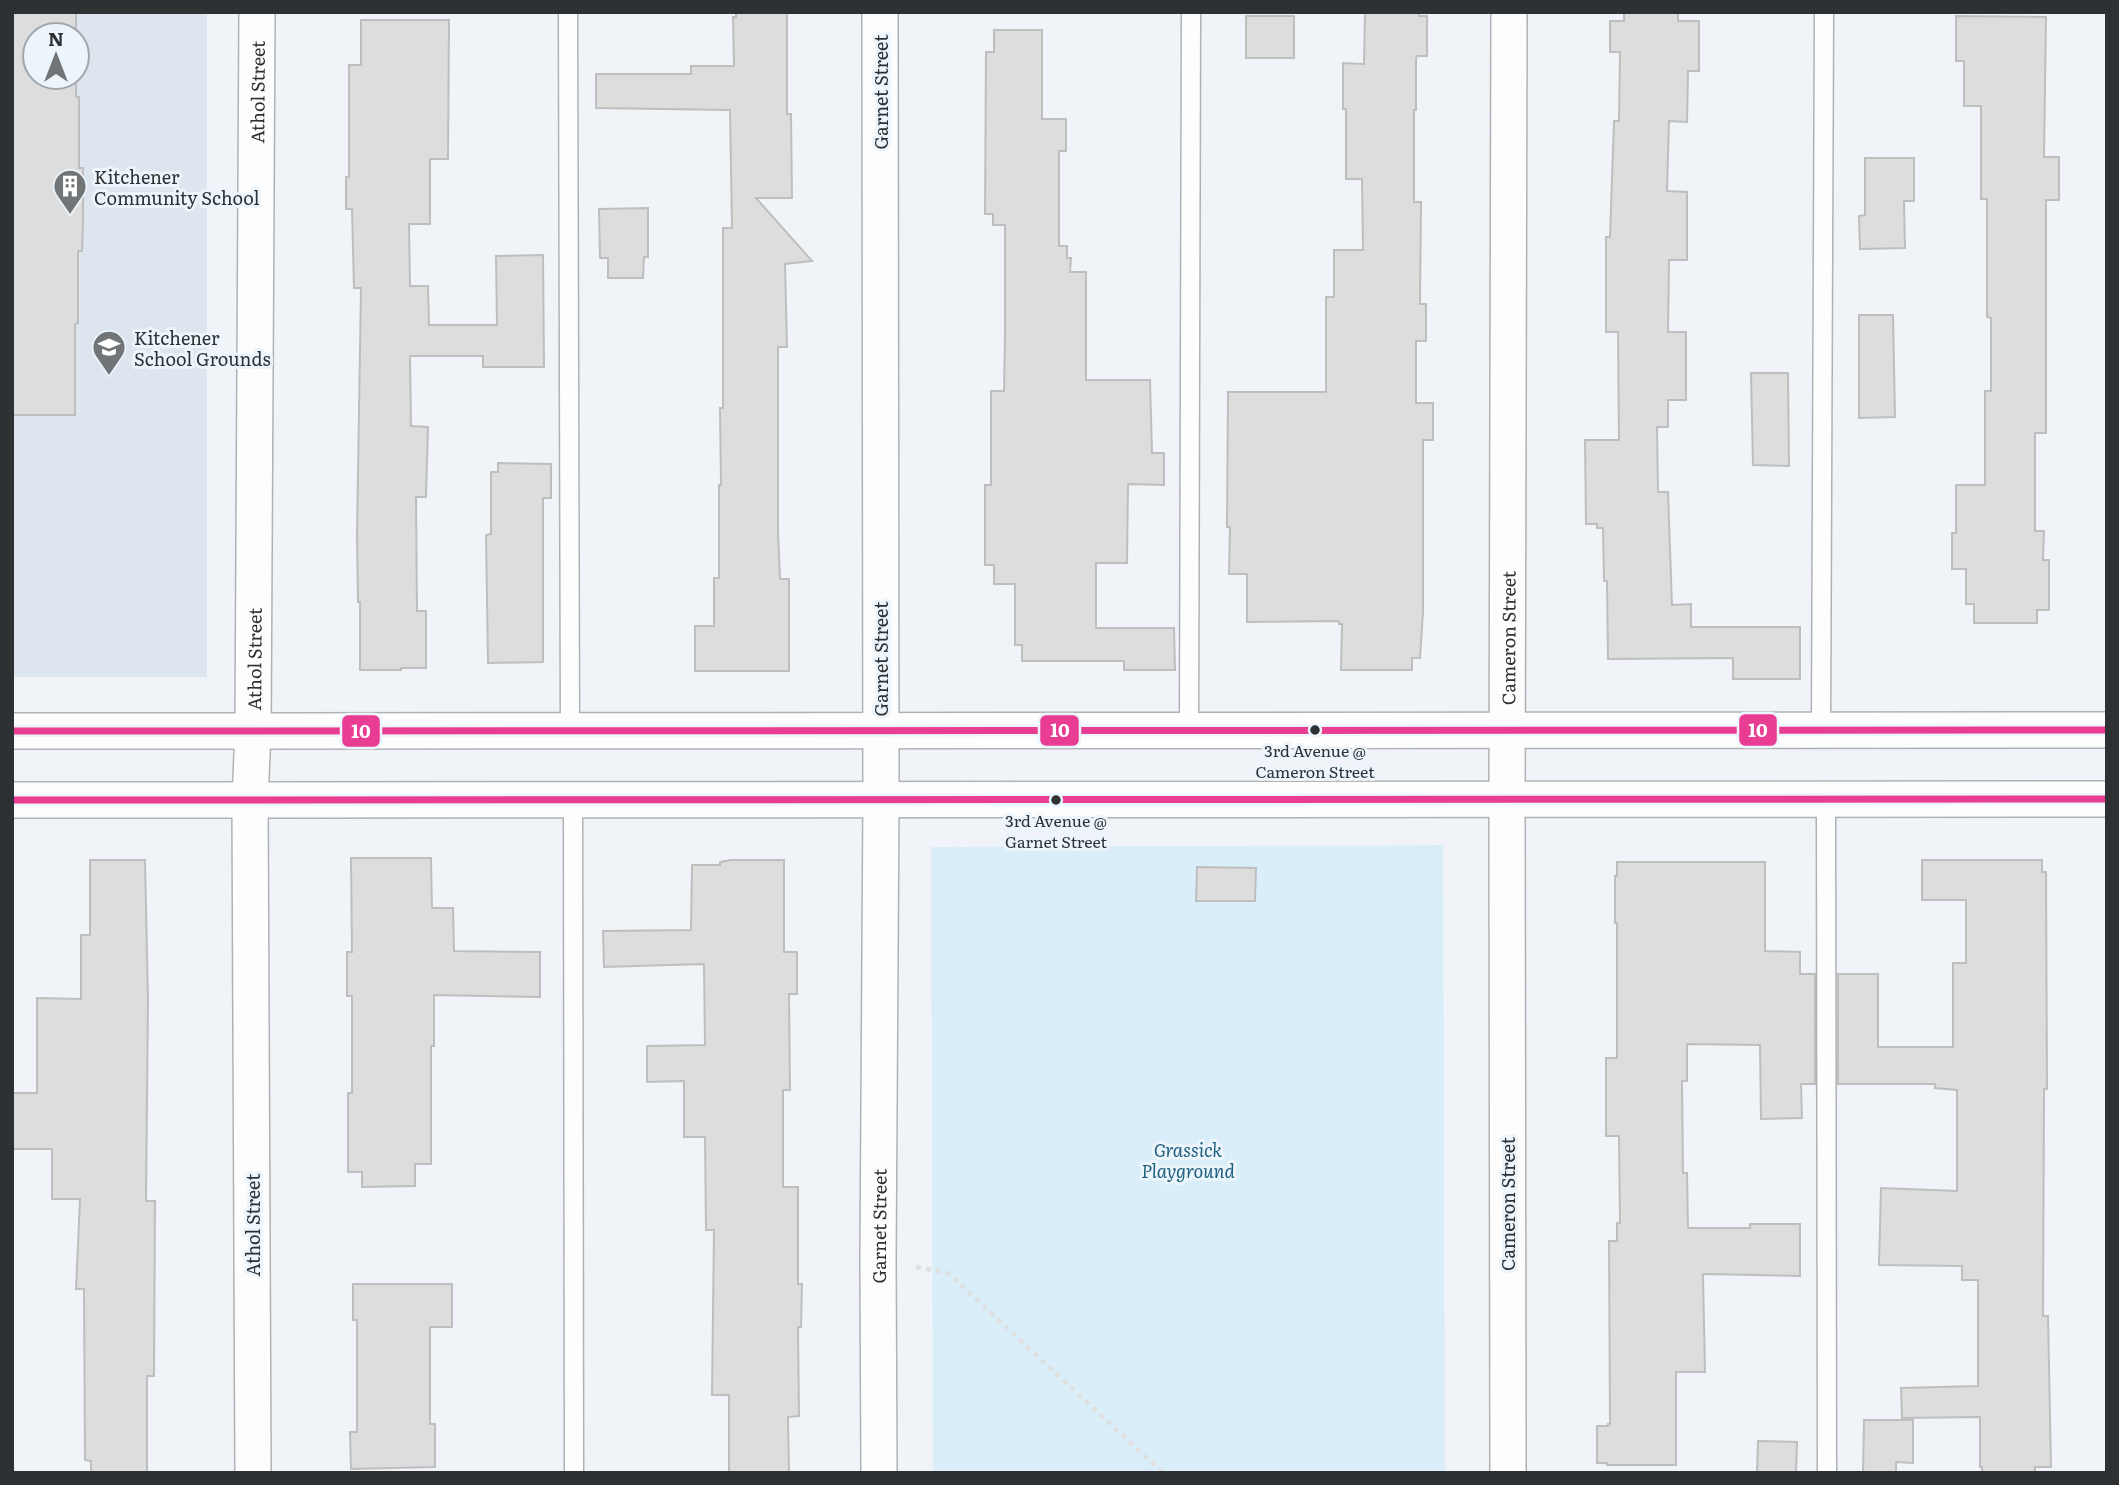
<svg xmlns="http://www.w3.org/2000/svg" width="2119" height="1485" viewBox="0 0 2119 1485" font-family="Literata,serif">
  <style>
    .built { fill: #dde6ee; fill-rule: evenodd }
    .green { fill: #daeefa }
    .building { fill: #ddddde; stroke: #bebebf; stroke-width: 2 }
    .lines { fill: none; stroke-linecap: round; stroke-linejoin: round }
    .service-casing { stroke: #afb2b5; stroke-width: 21 }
    .minor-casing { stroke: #afb2b5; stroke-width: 38 }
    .path { stroke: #dee0e1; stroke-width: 4.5; stroke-dasharray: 5 5; stroke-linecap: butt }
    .service { stroke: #fdfdfe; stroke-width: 18 }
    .minor { stroke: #fdfdfe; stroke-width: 35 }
    .bus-1-casing { stroke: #ecf5fb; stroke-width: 12 }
    .bus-1 { stroke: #e93d93; stroke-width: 7 }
    .bus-dot { fill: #2e3133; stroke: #ecf5fb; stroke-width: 2.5 }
    .labels { text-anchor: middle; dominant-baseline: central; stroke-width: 6; stroke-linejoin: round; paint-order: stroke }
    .bus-label { font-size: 16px; fill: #2e3133; stroke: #ecf5fb }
    .street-label { font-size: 18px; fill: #2e3133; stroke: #ecf5fb }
    .poi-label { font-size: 18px; fill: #2e3133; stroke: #ecf5fb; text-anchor: start }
    .park-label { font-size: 18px; font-style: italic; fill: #1d5e7d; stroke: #ecf5fb }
    .line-badge { stroke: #ecf5fb; stroke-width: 2.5 }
    .badge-label { font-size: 19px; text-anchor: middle; font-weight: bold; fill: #fff }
  </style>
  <rect width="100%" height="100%" fill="#f0f4f8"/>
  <path class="built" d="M12,12H207V677H12ZM35,35H77V77H35Z"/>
  <path class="green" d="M1443,845L1445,1473H933L931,847Z"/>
  <path class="building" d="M12,12H76V35H35V77H76V97H79V168H83V220L82,251H78V323L75,324V415H12Z
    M736,12H787V114H791L792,198H756L812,261L785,264L787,347H778V532L780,579H789V671H695V626H714V578H719V485H721L720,408H723V228H732L730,110L596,108V74H691V66H734L733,17H736Z
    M1365,12H1419V16H1427V56H1417L1416,59V110H1414V202H1421L1420,304H1426V341H1416V403H1433V440H1423V612L1420,658H1412V670H1341L1342,624H1339V621L1247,622V574H1229L1230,527H1227L1228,392H1326V297H1334V250H1363L1362,179H1346V109H1343V63L1364,64Z
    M1624,12H1678V21H1699V71H1688L1687,122L1669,121L1667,191L1687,192V260H1669L1668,332H1686V400H1668V427H1657L1658,492H1668L1672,605L1691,604V627H1800V679H1733V658L1608,659L1607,581H1604L1603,528H1597V524H1586L1585,440H1619L1618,332H1606V237H1610L1614,121H1619L1620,52H1610V21H1624Z
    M1246,16H1294V58H1246Z
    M1956,16L2046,17L2044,157H2059V200H2046V433H2035V531H2044L2043,560H2049V610H2037V623H1974V604H1966V569H1952V533H1956V485H1985V391H1991V318L1987,317V199H1981V106H1964V61H1956Z
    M361,20H449L448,159H430V224H409L410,286H428L429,325H497L496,256L543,255L544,367H483V356H410L411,426L428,427L426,497H416L417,611H426V668H401V670H360V602H358L357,535L361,288H354L352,209H346V177H349V65H361Z
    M994,30H1042V119H1066V151H1059V246H1067V258H1071L1070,272H1086V380H1150L1152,453H1164V485L1128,484L1127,563H1096V628H1174L1175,670H1124V661H1022V645H1015V584H994V565H985V485H991V391H1004L1005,336V225H993V214H985L986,52H994Z
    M1865,158H1914V201H1904L1905,248L1860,249L1859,216L1865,215Z
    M648,208V257H644L643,278H608V258H600L599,209Z
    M1859,315H1893L1895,417L1859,418Z
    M1751,373H1788L1789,466L1753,465Z
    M498,463L551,464V498H543V662L488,663L486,535L491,534V472H498Z
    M351,858H431L432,908H453L454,951L540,952V997L434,995V1046H431V1164H415V1186L362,1187V1172H348V1093H352V996H347V952H352Z
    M90,860H145L148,1000L146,1201H155L154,1376H147V1473H91V1461L85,1460L84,1289H76L80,1199H52V1149H12V1093H37V998L81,999V935H90Z
    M731,860H784V952H797V994H789L790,1090H783V1187H798V1284H802L801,1327H798L799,1416L788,1417L789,1473H729V1395H712L714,1230H706L705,1137H684V1081L647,1082V1046L705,1045L704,964L604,967L603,931L691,930L692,865H720V862Z
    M1922,860H2042V872H2046L2047,1089H2044L2043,1316H2048L2051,1467H2035V1473H1982V1467H1980V1417L1902,1418L1901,1388L1978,1386V1280H1962V1266L1879,1265L1881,1188L1957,1191V1090L1935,1088V1084H1838V974H1878V1047H1953V963H1966V900H1922Z
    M1617,862H1765V951L1800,952V974H1815V1084H1801L1802,1118L1761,1119L1760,1045L1687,1044V1081H1682L1683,1173H1687L1688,1228H1750V1224H1800V1276L1703,1274L1705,1372H1676V1465H1607V1463H1597V1426H1608V1424H1610L1609,1241H1617V1223H1620L1619,1136H1606V1058H1617V923H1615V876H1617Z
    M1197,867L1256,868L1255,901H1196Z
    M353,1284H452V1327H430V1424H435V1467L351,1469L350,1432H357V1320H353Z
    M1864,1420H1913V1463L1896,1462V1473H1863Z
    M1758,1441L1797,1442L1796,1473H1757Z"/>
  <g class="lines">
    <defs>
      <path id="service" d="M568,12L570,731
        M1821,730L1824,12
        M1189,731L1191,12
        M1826,799L1827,1473
        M573,800L574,1473"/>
      <g id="minor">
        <path d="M12,731L2107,730"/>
        <path d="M12,800L2107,799"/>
        <path id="s1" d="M253,1473L250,800L253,731L257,12"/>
        <path id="s2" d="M879,1473L878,1260L881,800L880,12"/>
        <path id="s3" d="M1508,1473L1507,799L1509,12"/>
      </g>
    </defs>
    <use href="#service" class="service-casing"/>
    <use href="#minor" class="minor-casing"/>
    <path class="path" d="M916,1267L948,1273L1163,1473"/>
    <use href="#service" class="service"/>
    <use href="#minor" class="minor"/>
    <defs>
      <path id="bus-1" d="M12,731L2107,730
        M12,800L2107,799"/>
    </defs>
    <use href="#bus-1" class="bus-1-casing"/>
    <use href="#bus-1" class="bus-1"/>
  </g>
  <defs>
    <symbol id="building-pin" viewBox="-11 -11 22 30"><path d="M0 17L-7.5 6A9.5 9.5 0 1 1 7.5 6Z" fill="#727578" stroke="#ecf5fb"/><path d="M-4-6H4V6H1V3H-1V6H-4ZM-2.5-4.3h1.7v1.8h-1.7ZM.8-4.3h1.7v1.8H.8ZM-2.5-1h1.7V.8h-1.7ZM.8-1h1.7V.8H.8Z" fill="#fff"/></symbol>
    <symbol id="school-pin" viewBox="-11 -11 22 30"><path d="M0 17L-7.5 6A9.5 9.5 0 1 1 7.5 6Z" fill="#727578" stroke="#ecf5fb"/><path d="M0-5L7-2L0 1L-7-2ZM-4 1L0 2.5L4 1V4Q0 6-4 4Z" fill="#fff"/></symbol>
  </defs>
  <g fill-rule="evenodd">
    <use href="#building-pin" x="51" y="167" width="38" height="52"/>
    <use href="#school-pin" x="90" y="328" width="38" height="52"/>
  </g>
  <g class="bus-dot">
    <circle cx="1315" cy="730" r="6"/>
    <circle cx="1056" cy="800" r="6"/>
  </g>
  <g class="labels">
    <g class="bus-label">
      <text x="1315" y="750">3rd Avenue @<tspan x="1315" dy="21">Cameron Street</tspan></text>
      <text x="1056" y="820">3rd Avenue @<tspan x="1056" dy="21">Garnet Street</tspan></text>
    </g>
    <g class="street-label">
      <text stroke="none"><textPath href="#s1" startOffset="1381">Athol Street</textPath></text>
      <text transform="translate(880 92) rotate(-90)">Garnet Street</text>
      <text stroke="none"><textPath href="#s3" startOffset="835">Cameron Street</textPath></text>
      <text stroke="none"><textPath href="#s1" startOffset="814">Athol Street</textPath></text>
      <text transform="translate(880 659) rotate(-90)">Garnet Street</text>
      <text transform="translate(1507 1204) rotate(-90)">Cameron Street</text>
      <text transform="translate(252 1225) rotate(-90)">Athol Street</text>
      <text stroke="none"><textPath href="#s2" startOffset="247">Garnet Street</textPath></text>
    </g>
    <g class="poi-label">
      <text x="94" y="176">Kitchener<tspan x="94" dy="21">Community School</tspan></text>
      <text x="134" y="337">Kitchener<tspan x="134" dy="21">School Grounds</tspan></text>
    </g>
    <g class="park-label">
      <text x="1188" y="1149">Grassick<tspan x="1188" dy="21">Playground</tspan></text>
    </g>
  </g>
  <g class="line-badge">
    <rect x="1738" y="713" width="40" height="34" rx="7" fill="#e93d93"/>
    <rect x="1039" y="714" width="41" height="33" rx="7" fill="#e93d93"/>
    <rect x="341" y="714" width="40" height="34" rx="7" fill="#e93d93"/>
  </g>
  <g class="badge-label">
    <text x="1758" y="737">10</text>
    <text x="1060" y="737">10</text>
    <text x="361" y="738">10</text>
  </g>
  <rect width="2119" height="1485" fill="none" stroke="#2e3133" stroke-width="28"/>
  <g transform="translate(56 56)"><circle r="33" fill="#ecf5fb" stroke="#a0a7ab" stroke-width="2"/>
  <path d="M0-5L12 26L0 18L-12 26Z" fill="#727578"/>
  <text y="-10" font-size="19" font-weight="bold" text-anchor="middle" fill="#2e3133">N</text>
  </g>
</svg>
